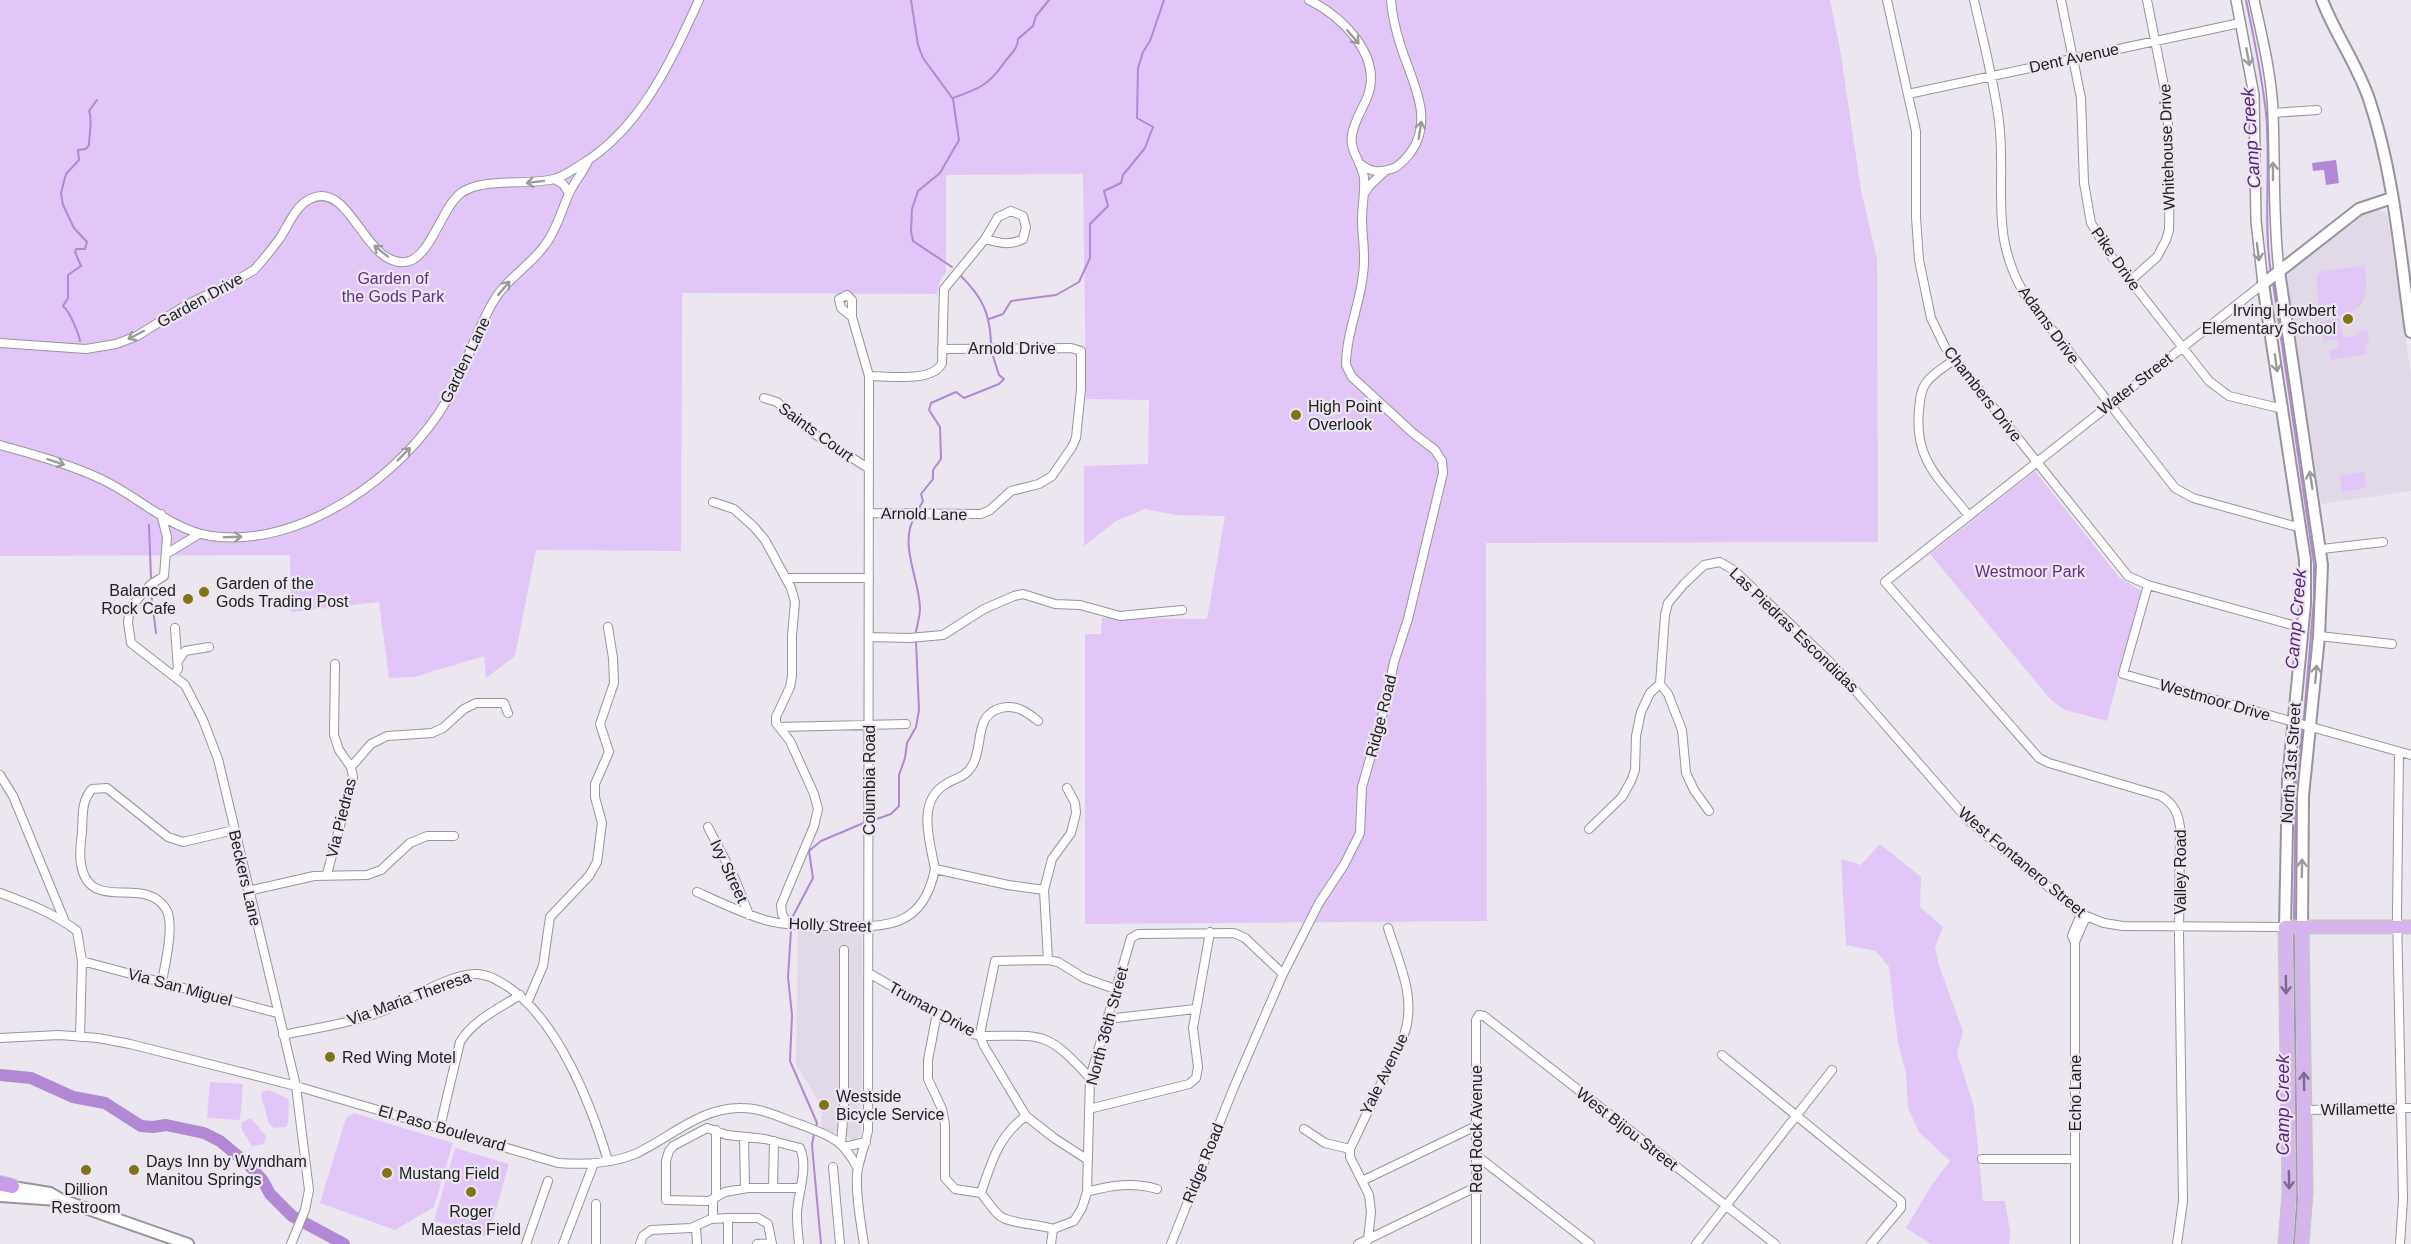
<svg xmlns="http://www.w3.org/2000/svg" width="2411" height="1244" viewBox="0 0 2411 1244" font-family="Arial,sans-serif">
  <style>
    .built { fill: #e1d8e8 }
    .green { fill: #e2c6f8 }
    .water { fill: #b287d3 }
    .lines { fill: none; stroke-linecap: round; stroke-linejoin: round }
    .stream { stroke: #b287d3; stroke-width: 2 }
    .river { stroke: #b287d3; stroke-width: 12 }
    .minor-casing { stroke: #98949c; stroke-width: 10 }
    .tertiary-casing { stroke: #98949c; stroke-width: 12 }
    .secondary-casing { stroke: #98949c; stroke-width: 14 }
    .primary-casing { stroke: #c6c5c6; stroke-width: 15 }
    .trunk-casing { stroke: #c6c5c6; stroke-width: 16 }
    .minor { stroke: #fff; stroke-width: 8 }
    .tertiary { stroke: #fff; stroke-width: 9 }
    .secondary { stroke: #fff; stroke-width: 10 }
    .primary { stroke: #d6b5ee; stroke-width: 12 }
    .trunk { stroke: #c89ce8; stroke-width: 14 }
    .oneway { stroke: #9c9b9c }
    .oneway2 { stroke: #7c6a88 }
    .poi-dot { fill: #827416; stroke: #ebe6ef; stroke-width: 2 }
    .labels { text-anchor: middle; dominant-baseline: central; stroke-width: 4.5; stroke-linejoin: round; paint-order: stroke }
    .street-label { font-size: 16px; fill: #222023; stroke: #ebe6ef }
    .park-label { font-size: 16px; fill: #652d87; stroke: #ebe6ef }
    .poi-label { font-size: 16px; fill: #222023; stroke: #ebe6ef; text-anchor: start }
    .water-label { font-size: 18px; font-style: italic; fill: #5b227c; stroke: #ebe6ef }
  </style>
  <rect width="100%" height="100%" fill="#ebe6ef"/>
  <path class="built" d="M2376,208L2386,213L2388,219L2411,375V491L2321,504L2286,277L2287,273L2365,211Z
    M798,928L855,930L862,936L861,1135L855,1140L822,1128L821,1104L796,1065Z"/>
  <path class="green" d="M0,0H1830L1840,49L1861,190L1877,259L1878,542L1486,543L1487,921L1085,924V634H1101L1102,618L1207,619L1225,516L1176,515L1145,509L1116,521L1084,546V466L1148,464L1149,400L1086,399L1083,174L946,175V272L940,281L937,294L682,293L681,551L536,550L515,656L486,678L484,656L414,677L389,678L379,602L291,612L290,555L0,556Z
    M2364,265C2372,306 2358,316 2320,319L2316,276L2320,272Z
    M2339,318L2343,338L2359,335V332L2367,330L2369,344L2365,345L2366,354L2331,360L2329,350L2339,348L2338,339L2324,341L2320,321Z
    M2035,471L2119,577L2141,591L2107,721L2065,710L2051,700L1930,554Z
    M2364,472L2366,488L2342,492L2340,475Z
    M1880,844L1921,877L1920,907L1943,927L1935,947L1939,965L1963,1032L1957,1053L1974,1107L1983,1201H2005L2010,1231L2009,1244H1931L1906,1228L1931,1186L1950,1161L1919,1132L1908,1108L1906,1073L1898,1043L1889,967L1876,951L1846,945L1841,859L1861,865Z
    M210,1082L243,1084L240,1120L207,1118Z
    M269,1090L289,1099L288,1123L286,1127L274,1128L269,1124L261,1095L264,1091Z
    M354,1113L453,1143L434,1207L395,1230L320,1203L346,1118Z
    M251,1118L266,1136L264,1144L252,1146L242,1130L241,1123Z
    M455,1148L509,1164L488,1237L434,1221Z"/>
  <path class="water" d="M2336,160L2339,183L2326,185L2324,170L2313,171L2312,163Z"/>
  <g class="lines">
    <path class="stream" d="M911,0L918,45L923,58L953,99L959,140L940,173L918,191L912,209L911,231L913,241L952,267
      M2246,0C2254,38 2262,75 2266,113C2271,166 2263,221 2271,274
      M953,98C978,89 988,86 1004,63C1009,55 1018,50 1018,39L1033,26L1036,16L1049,0
      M961,276C982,297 990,313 991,343
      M2273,283L2314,564V599L2304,717L2296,777L2294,924
      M989,319L1003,314L1011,301L1056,295L1079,282L1090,258V224L1108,206L1104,191L1121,183L1123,175L1145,148L1153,127L1137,118L1138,68L1143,52L1150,41L1164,0
      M80,341C78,332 70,312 63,306L68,298V275L81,266L75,252L76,249H85L87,242L74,228L63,205L61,193L66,174L79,160L78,150L86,149L89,145C89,135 93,120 89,111L97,100
      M918,510L923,501L921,494L933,479V470L941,459L940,427L929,410L931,403L956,392L964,398L999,384L1004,379L999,375L992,353
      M915,516C898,544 920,580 920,609C920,616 917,625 916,632
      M149,525L151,578
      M151,592L156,633
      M871,821L891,814L899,806V775L905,758L907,743L916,727L919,710L916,642
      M793,916L813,878L809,851L821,841L866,822
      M791,930L788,977L792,1015L790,1061L817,1123L816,1128
      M2294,933L2297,1205L2294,1244
      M814,1134L812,1145L821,1244"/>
    <path class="river" d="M0,1075L31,1078L73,1097L105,1103L141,1126L153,1127L166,1125L204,1133L220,1141L250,1166L263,1181L270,1194L292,1216L344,1244"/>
    <defs>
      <path id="minor" d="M1887,0L1916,131V217L1919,260L1931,318L1945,347L2128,576L2148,585L2303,628
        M1974,0C1983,40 1994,81 1999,121C2007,186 1988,233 2025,295L2175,488L2193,498L2301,528
        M2061,0L2081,98L2084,183L2091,223L2111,256L2209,381L2229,396L2283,409
        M1908,94L2240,23
        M2273,113L2317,110
        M1359,163C1371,173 1380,173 1394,168C1401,165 1406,158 1411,152C1434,120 1413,83 1402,50C1397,35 1392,16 1391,0
        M555,179L563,184L569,193
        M1364,194L1370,185L1384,172
        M2130,281L2157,257L2166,240L2169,230L2170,172L2167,101L2147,0
        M852,317L841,308L839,299L847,295L852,300V317L869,376L868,1131C865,1144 861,1155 858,1168C854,1186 861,1225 864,1244
        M0,343L86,349L116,344L137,336L188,304L230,284L254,270C263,260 272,249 280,238C288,226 296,205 310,199C350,179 364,266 405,262C430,260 441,208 461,193C483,177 526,186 554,179C565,176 572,170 582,164C641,128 671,61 699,0
        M1955,359C1945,367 1933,373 1926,383C1920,391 1920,401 1919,410C1914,461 1940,479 1969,516
        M869,376C888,376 933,383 942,363L944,289L985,239L998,217L1011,211L1023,216L1026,227L1023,239C1010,246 999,243 985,239
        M764,398L777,402L813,433L868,468
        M0,445C35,455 70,464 103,480C139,497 171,530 211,536C301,549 404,475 447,400C465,369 475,333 493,302C506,279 530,266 545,245C556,231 561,212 568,196C573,183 583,173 588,161
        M713,502L734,509L754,527L765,540L791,588L795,602L792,636V676L790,687L776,717V723L790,741L814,794L818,809L814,826L781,905L782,914L787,923
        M869,513L981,514L990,510L1011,491L1039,484L1052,476L1072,447L1076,438L1081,389V351L1071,348L942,349
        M161,514L167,537L164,576L150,585L130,608L128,622L131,643L185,685L203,720L218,759L296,1086L309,1190L305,1210L291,1244
        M2322,549L2383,542
        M166,554L199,534
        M787,578H869
        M2148,585L2123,674L2411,755
        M2319,636L2392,644
        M869,637L909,638L943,635L984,609L1014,596L1023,594L1055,604L1080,605L1120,616L1182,610
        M178,661L185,651L209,647
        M335,664L334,735L339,750L351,767
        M174,675L178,669L175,628
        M1660,684L1668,694L1682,730L1686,773L1694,790L1709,811
        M779,727L906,724
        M2399,752L2397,915L2403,1199L2400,1244
        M0,775L13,796L65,922
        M708,827L735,879L749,915
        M1589,829L1622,797L1631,781L1635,770L1636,736L1641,712L1650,693L1660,684L1665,615L1668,603L1684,584L1704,565L1720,562L1735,571L1834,666L1969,821L2081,914L2104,923L2123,926L2285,927
        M935,869C930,842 916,801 946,784C955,778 966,777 972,766C984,748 973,715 1001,708C1016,704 1027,712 1038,721
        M327,874L353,777L351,767L371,744L387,736L432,733L443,728L464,709L476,703H504L508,713
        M248,891L314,876L367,875L381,870L410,843L427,836H454
        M697,892C719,902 742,913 765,920C787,926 810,926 833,926C884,927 923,930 935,869L1008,885L1044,890
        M0,893C27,903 54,913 77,931L82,961L80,1037
        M2075,942L2086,917
        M1048,960L1044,890L1052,859L1071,833L1076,813L1075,803L1067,788
        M82,961L277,1013
        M869,973L973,1034L980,1036C1043,1036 1045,1029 1090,1078
        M162,982C165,964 175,924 166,909C145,874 89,915 81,864C79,854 81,842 82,832C83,816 81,801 92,789L107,788L168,837L183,842L234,830
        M528,1001L543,966L550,917L589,876L597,862L602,823L595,797V784L609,752L600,724L614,683L613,658L608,627
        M937,1013L928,1060V1079L942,1109L945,1125V1178L955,1189L981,1193
        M1107,1019L1195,1009
        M283,1035C317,1028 353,1023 385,1010C410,1000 448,975 474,974C486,973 497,980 507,986C558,1020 591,1104 608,1161
        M0,1038L59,1035L98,1038L130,1044L296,1086L558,1163C583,1165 611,1164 635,1154C670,1138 700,1107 742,1108C762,1108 781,1118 799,1124C830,1136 842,1138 858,1169
        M1722,1055L1901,1201V1208L1871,1244
        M1089,1109L1189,1084L1196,1078L1198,1067L1193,1028L1210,932
        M2304,1110L2411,1108
        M440,1127L460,1042C473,1020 500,1008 520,995
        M1304,1129L1325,1143L1350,1149
        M716,1130V1196
        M744,1138L745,1188
        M841,1144L844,1107V950
        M844,1147L866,1142
        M1476,1155L1590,1244
        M1982,1159H2075
        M1088,1160L1054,1138L1026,1116L984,1046L980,1036L981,1029L995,961L1048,960L1058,962L1084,978L1115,989
        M833,1167L840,1244
        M1362,1181L1476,1126
        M773,1188L774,1141
        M1087,1192C1111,1185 1133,1182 1157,1189
        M981,1193C991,1163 999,1135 1026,1116
        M981,1193C987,1200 993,1211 1000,1216C1011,1224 1039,1224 1053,1229
        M713,1199V1218
        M696,1227L697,1244
        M1368,1240L1371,1212L1369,1195L1350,1157V1149L1404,1035C1417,999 1399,963 1388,928
        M526,1244L548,1181
        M563,1244L594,1163
        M596,1244V1204
        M640,1244L643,1236L651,1230L691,1228L711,1219L728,1218
        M728,1244V1218H758L768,1224L772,1244
        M757,1244L772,1243
        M799,1244C798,1234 797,1225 797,1215C797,1194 809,1169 800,1148L765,1139L727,1135L707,1128L673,1146L669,1151L666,1161V1200L709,1201L725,1192L748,1188H801
        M1051,1244L1053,1229L1074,1221L1082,1208L1087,1192L1090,1078L1131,938L1138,934L1234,933L1245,938L1283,974
        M1171,1244L1234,1087L1283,974L1319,903L1344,865L1360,833L1362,787L1386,702L1394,662L1408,619L1443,473L1442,461L1435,450L1414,434L1352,377L1346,365C1346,330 1365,294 1364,256C1364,244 1362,232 1362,220C1362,206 1365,192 1364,178C1362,163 1349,150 1352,135C1354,120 1365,106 1369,92C1380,53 1341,16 1309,0
        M1358,1244L1476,1187
        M1476,1244V1020L1479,1015L1484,1016L1775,1244
        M1696,1244L1832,1070
        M2075,1244V942L2072,936L2081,914
        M2177,1244L2183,1201L2179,936L2180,827C2178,813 2174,804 2161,796L2049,763L2039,758L1885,582L2263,284"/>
      <path id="tertiary" d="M2236,0L2254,95L2256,221L2263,284
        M2254,0C2262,37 2272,76 2273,114C2275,167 2273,219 2279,271"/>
      <path id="secondary" d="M2322,0C2335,34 2357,64 2369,99C2394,173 2400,254 2411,332
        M2279,271L2322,565L2319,636L2303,796L2302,927
        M2285,927L2288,780L2305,604V560L2263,284L2359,209L2392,198
        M6,1186L50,1193L62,1200L188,1244
        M0,1196L58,1200"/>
      <path id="primary" d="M2302,927L2306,1193L2302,1244
        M2285,1244L2289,1194L2285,927H2411"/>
      <path id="trunk" d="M0,1183L12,1186"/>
    </defs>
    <use href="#minor" class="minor-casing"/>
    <use href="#tertiary" class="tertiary-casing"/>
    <use href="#secondary" class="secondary-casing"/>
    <use href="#primary" class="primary-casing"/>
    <use href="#trunk" class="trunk-casing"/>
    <use href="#minor" class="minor"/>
    <use href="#tertiary" class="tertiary"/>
    <use href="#secondary" class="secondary"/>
    <use href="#primary" class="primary"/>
    <use href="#trunk" class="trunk"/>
  </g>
  <defs><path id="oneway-shaft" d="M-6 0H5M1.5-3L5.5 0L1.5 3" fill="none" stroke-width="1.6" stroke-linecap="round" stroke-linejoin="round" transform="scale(1.5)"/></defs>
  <g class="oneway">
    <use href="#oneway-shaft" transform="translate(1353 37) rotate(49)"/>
    <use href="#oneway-shaft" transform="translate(2248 57) rotate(79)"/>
    <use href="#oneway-shaft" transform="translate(1420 130) rotate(-81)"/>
    <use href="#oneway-shaft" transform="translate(2273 171) rotate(-90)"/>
    <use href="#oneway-shaft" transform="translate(535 182) rotate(173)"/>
    <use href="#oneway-shaft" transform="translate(381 251) rotate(-141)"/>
    <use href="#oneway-shaft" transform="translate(2258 252) rotate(83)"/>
    <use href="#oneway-shaft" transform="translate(504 288) rotate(-50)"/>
    <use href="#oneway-shaft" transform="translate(136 335) rotate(152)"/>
    <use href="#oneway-shaft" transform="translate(2276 363) rotate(82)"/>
    <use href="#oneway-shaft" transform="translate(404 454) rotate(-45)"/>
    <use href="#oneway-shaft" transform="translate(56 462) rotate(18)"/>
    <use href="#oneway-shaft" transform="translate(2311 480) rotate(-99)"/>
    <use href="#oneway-shaft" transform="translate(233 537) rotate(-2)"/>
    <use href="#oneway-shaft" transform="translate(2316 674) rotate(-85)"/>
    <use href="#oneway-shaft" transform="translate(2302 868) rotate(-89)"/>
  </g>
  <g class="oneway2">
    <use href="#oneway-shaft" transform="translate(2286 985) rotate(89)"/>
    <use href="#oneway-shaft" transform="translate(2304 1081) rotate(-91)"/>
    <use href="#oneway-shaft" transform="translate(2289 1180) rotate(89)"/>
  </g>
  <g class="poi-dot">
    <circle cx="2348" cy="319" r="6"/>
    <circle cx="1296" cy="415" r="6"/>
    <circle cx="204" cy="592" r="6"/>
    <circle cx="188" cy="599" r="6"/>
    <circle cx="330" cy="1057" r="6"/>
    <circle cx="824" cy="1105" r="6"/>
    <circle cx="86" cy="1170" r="6"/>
    <circle cx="134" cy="1170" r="6"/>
    <circle cx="387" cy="1173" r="6"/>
    <circle cx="471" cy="1192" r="6"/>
  </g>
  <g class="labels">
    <g class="street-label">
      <text transform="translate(2074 58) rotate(-12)">Dent Avenue</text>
      <text transform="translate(2167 147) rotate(-92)">Whitehouse Drive</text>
      <text transform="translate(2116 259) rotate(55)">Pike Drive</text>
      <text transform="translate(200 300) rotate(-29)">Garden Drive</text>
      <text transform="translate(2049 325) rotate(54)">Adams Drive</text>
      <text x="1012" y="348">Arnold Drive</text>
      <text transform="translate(465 360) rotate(-64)">Garden Lane</text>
      <text transform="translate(2135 384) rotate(-38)">Water Street</text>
      <text transform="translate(1983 394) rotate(52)">Chambers Drive</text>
      <text transform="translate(816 432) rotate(36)">Saints Court</text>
      <text transform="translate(924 514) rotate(1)">Arnold Lane</text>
      <text transform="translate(1794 630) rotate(44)">Las Piedras Escondidas</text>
      <text transform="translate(2215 700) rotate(16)">Westmoor Drive</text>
      <text transform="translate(1381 716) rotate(-76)">Ridge Road</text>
      <text transform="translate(2291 763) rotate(-86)">North 31st Street</text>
      <text transform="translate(869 780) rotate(-90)">Columbia Road</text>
      <text transform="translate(341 818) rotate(-76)">Via Piedras</text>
      <text transform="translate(2022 862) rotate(40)">West Fontanero Street</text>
      <text transform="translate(729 871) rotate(65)">Ivy Street</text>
      <text transform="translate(2180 872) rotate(-90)">Valley Road</text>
      <text transform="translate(245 878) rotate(77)">Beckers Lane</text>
      <text transform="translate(830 925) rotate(2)">Holly Street</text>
      <text transform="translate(180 987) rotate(15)">Via San Miguel</text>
      <text transform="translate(409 998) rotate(-20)">Via Maria Theresa</text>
      <text transform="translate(932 1009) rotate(29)">Truman Drive</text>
      <text transform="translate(1107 1026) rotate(-75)">North 36th Street</text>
      <text transform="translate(1384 1074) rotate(-64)">Yale Avenue</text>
      <text transform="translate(2075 1093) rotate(-90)">Echo Lane</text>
      <text transform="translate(2358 1109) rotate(-1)">Willamette</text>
      <text transform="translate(442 1128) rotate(16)">El Paso Boulevard</text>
      <text transform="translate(1476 1129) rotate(-90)">Red Rock Avenue</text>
      <text transform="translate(1627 1129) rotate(38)">West Bijou Street</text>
      <text transform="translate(1203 1163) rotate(-68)">Ridge Road</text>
    </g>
    <g class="park-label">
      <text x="393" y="278">Garden of<tspan x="393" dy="18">the Gods Park</tspan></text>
      <text x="2030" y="571">Westmoor Park</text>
    </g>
    <g class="poi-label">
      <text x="2336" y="310" text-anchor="end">Irving Howbert<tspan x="2336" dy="18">Elementary School</tspan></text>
      <text x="1308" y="406">High Point<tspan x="1308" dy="18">Overlook</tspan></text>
      <text x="216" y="583">Garden of the<tspan x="216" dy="18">Gods Trading Post</tspan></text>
      <text x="176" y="590" text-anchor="end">Balanced<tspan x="176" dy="18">Rock Cafe</tspan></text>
      <text x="342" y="1057">Red Wing Motel</text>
      <text x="836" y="1096">Westside<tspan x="836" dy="18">Bicycle Service</tspan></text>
      <text x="146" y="1161">Days Inn by Wyndham<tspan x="146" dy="18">Manitou Springs</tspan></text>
      <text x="399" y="1173">Mustang Field</text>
      <text x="86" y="1189" text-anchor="middle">Dillion<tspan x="86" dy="18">Restroom</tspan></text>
      <text x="471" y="1211" text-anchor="middle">Roger<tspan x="471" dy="18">Maestas Field</tspan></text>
    </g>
    <g class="water-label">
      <text transform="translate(2251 138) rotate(-94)">Camp Creek</text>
      <text transform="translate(2296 619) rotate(-85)">Camp Creek</text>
      <text transform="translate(2283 1105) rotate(-90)">Camp Creek</text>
    </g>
  </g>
</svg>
